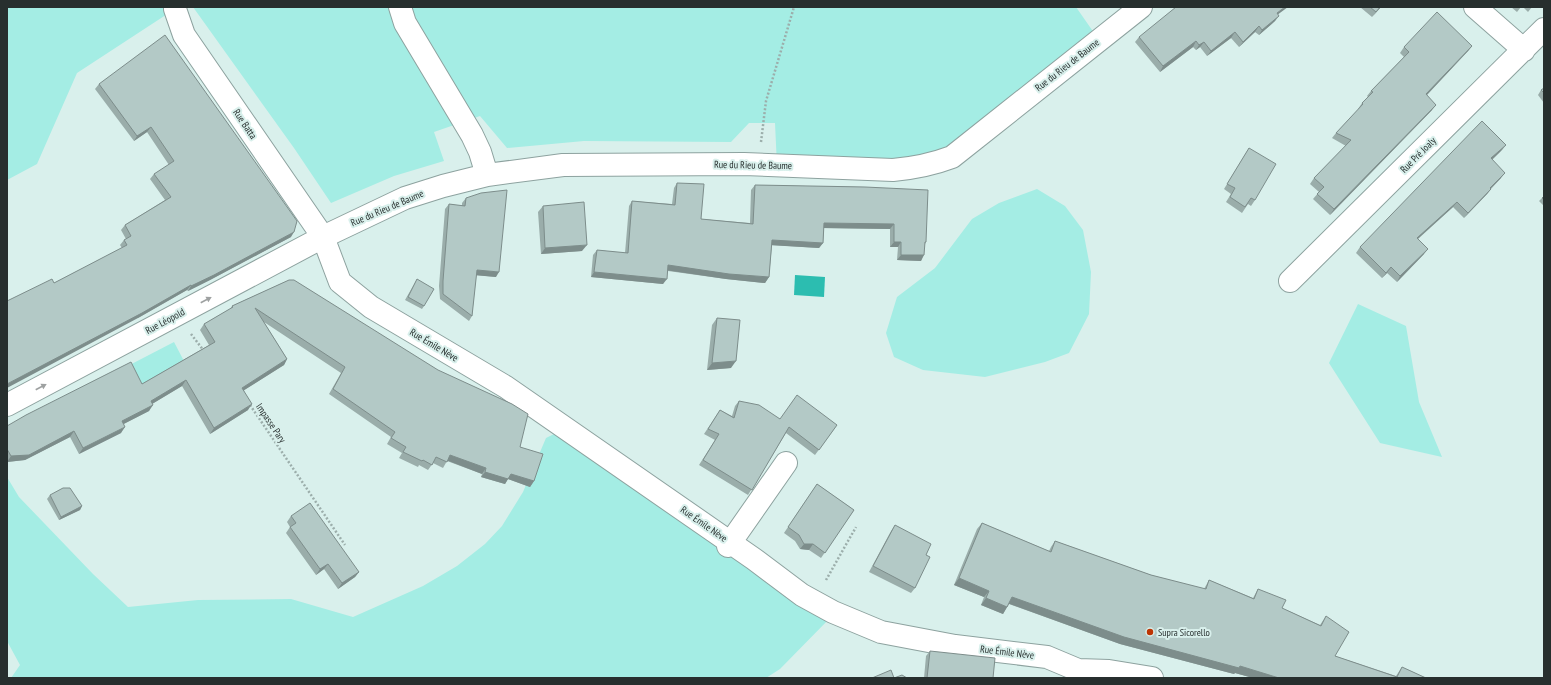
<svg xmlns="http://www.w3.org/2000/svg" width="1551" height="685" viewBox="0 0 1551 685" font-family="'PT Sans Narrow',sans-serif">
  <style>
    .green { fill: #a4ede4 }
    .water { fill: #2cbdb0 }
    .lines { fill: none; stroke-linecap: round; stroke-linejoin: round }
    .minor-casing { stroke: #8da29f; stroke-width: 24 }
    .path { stroke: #9caeab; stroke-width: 2.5; stroke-dasharray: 2 2; stroke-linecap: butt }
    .minor { stroke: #fff; stroke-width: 22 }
    .wall { fill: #9aadaa }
    .shaded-wall { fill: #7d8d8b }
    .building { fill: #b3c9c6; stroke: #7d8d8b }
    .oneway { fill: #9ea1a1 }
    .poi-dot { fill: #bd3403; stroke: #d9f0ec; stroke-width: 1.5 }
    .labels { text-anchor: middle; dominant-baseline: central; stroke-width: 4; stroke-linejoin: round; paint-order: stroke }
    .street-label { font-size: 10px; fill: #272f2e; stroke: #d9f0ec }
    .poi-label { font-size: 10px; fill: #272f2e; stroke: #d9f0ec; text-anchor: start }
  </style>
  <rect width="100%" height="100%" fill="#d9f0ec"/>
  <path class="green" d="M7,7H178L77,73L37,164L7,180Z
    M193,7H1076L1099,40L952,157L777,166L775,123H749L731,142L584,141L507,148L480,116L434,132L444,161L394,176L331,203L294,148Z
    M1037,189L1065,206L1083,230L1091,272L1089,314L1069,353L1045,362L985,377L923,370L894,357L886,333L897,297L935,268L972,219L999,203Z
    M1358,304L1406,326L1419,402L1442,457L1380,443L1329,363Z
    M174,342L185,363L132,392L120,370Z
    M564,429L831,617L780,669L766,678H11L20,665L7,641V477L19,497L93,574L128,607L198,600L291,599L353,617L423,586L457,566L485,544L502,526L523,492L546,438Z"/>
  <path class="water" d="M795,275L825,277L824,297L794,295Z"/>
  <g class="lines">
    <defs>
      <path id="minor" d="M400,7L405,23L472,135L480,152L487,175
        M1475,7L1524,50
        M175,9L184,35L323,237L340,282L371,307L506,387L754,559L802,595L833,612L881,632L955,646L1047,657L1078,670L1109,671L1152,678
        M1290,281L1544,29
        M7,405L323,237L405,198L443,186L487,175L563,165L744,164L893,170C915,168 931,165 952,157L1141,7
        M728,546L786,463"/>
    </defs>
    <use href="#minor" class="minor-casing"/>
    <path class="path" d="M761,142L766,101L794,7
      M191,334L204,351
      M250,405L345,545
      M826,580L856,527"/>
    <use href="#minor" class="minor"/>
  </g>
  <path class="wall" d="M1360,7H1381L1372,17Z
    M1511,7H1521L1517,12Z
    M1523,7H1532L1528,12Z
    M1278,15L1275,21L1259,35L1255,32L1239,47L1231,38L1207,56L1200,47L1196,50L1193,47L1160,72L1135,42L1139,37Z
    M1472,46L1468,51L1427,95L1432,110L1330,215L1313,199L1319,192L1310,184L1314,178L1346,146L1332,138L1336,133L1359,109H1358L1362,103L1368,97L1367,96L1371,91L1404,57L1400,53L1404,47Z
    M99,84L291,237L210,280L188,291L187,290L138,318L54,283L122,248L120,245L124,240L126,239L121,230L125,225L165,200L150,179L154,174L169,165L147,132L134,141L95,89Z
    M1544,88V103L1538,95L1541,90Z
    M1249,148L1255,200L1251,206L1248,204L1242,213L1226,202L1231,194L1224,189Z
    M1502,150L1492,160L1501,178L1491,189L1487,194L1464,218L1453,207L1418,239L1424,254L1397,282L1387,273L1382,278L1356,253L1360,247Z
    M677,183L701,219L750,223L751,190L755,185L865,187L926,242L925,244L921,261L897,260L898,247H890V229L824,228L823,243L819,248L772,245L769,277L765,283L726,279L668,271L663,284L591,277L593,255L597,250L625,253L629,206L632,201L672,204L674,188Z
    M1544,196V206L1539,201Z
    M466,198L496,277L476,275L472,316L469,321L440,299L439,286L445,209L449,204L462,206V203Z
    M543,206L582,251L541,254L538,212Z
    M417,279L424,306L422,309L405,300Z
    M289,280L520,447L534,481L530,487L508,479L505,484L481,477L482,474L447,461L443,468L433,463L428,470L419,465L418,467L399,458L402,453L387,444L391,437L329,394L341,373L264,322L287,359L284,365L244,390L248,410L210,434L182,386L152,404L149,411L123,424L121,433L79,454L70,437L25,460L7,462V426L142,384L209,345L200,330L204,324L230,309L232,306Z
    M717,318L731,368L707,370L712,325Z
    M739,401L780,419L837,425L815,455L786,433L748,495L699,465L715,440L704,434L720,410L732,416L735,406Z
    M817,484L854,510L821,558L809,550L800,549L795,541L784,533Z
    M50,495L82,506L80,510L59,520L47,499Z
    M291,516L359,572L355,577L338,589L324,569L316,575L286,533L290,527L287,522Z
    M982,523L1049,551L1051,547L1055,541L1151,575L1204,589L1209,580L1253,598L1258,589L1282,608L1320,625L1326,616L1335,656L1396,676L1402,667L1426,678H1253L1235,673L1234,674L1120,644L1009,604L1003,614L981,605L984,597L954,585L977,529Z
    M895,525L926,555L915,588L911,593L869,572L891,531Z
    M930,651L993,678H924L926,656Z"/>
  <path class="shaded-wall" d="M1285,7H1288L1273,18L1277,13Z
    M1380,7H1381L1372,17Z
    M1279,16L1275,21L1259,35L1262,30Z
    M1259,26L1255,32L1239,47L1243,42Z
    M1235,32L1231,38L1207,56L1211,51Z
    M1196,41L1193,47L1160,72L1163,66Z
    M1204,42L1200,47L1196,50L1199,45Z
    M1472,46L1468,51L1422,100L1426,94Z
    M1436,105L1432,110L1330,215L1334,209Z
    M151,127L147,132L134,141L137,136Z
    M1506,145L1502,150L1487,164L1491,158Z
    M1505,173L1501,178L1486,193L1490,188Z
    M1491,189L1487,194L1464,218L1468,213Z
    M1457,202L1453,207L1413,243L1417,238Z
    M824,223L894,224L890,229L821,228Z
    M294,232L291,237L210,280L188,291L191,286Z
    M772,240L823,243L819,248L768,245Z
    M894,242H901L898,247H890Z
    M587,245L582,251L541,254L545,248Z
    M1428,249L1424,254L1397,282L1400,276Z
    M901,255H924L921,261L897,260Z
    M668,265L769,277L765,283L726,279L665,270Z
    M1391,267L1387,273L1382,278L1386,273Z
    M477,270L499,272L496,277L473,275Z
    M594,272L667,279L663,284L591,277Z
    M191,285L187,290L138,318L7,388V384Z
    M287,359L284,365L238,394L242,388Z
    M736,361L731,368L707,370L712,363Z
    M186,380L182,386L147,407L151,401Z
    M252,404L248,410L210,434L214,428Z
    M153,405L149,411L118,427L122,421Z
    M125,427L121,433L79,454L83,448Z
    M74,431L70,437L25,460L7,462L11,456Z
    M450,455L486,468L482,474L446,460Z
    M485,472L511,474L534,481L530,487L508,479L505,484L481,477Z
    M82,506L80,510L59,520L61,517Z
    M804,544H813L809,550L800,549Z
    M328,564L324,569L316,575L320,569Z
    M359,572L355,577L338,589L342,583Z
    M959,578L989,591L984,597L954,585Z
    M1012,597L1240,666L1279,678H1253L1235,673L1234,674L1120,644L1007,603Z
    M986,598L1007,607L1003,614L981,605Z"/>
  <path class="building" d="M1176,7H1285L1277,13L1279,16L1262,30L1259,26L1243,42L1235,32L1211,51L1204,42L1199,45L1196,41L1163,66L1139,37Z
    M1370,7H1380L1376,12Z
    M1437,12L1472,46L1426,94L1436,105L1334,209L1317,194L1324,187L1314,178L1351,140L1336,133L1363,104L1362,103L1373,92L1371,91L1409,52L1404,47Z
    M165,35L297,221L294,232L214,275L191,286V285L142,313L7,384V301L52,279L54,283L127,245L124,240L131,236L125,225L171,197L154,174L174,161L151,127L137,136L99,84Z
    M1544,88V93L1541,90Z
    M1482,121L1506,145L1491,158L1505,173L1490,188L1491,189L1468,213L1457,202L1417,238L1428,249L1400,276L1391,267L1386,273L1360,247Z
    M1249,148L1276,164L1255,200L1251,198L1245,207L1230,197L1235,188L1227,184Z
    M677,183L704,184L701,219L753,224L755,185L865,187L928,190L926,242H925L924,255H901V242H894V224L824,223L823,243L772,240L769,277L729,274L668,265L667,279L594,272L597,250L628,253L632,201L675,205Z
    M507,190L499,272L477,270L472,316L443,294V281L449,204L465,206L466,198L481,193Z
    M1544,196V200L1542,198Z
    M584,202L587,245L545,248L543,206Z
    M417,279L434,289L424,306L408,297Z
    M289,280H294L438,370L512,404L528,414L520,447L543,454L534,481L511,474L508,479L485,472L486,468L450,455L447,462L436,457L432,465L423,460L422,461L403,452L406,447L391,438L395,432L333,389L345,367L255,308L287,359L242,388L252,404L214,428L186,380L151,401L153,405L122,421L125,427L83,448L74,431L29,455L11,456L7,449V426L26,415L131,362L142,384L215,342L204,324L233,307L232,306Z
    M717,318L740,320L736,361L712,363Z
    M797,395L837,425L819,450L789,427L752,490L703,460L719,434L708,429L720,410L734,418L739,401L759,405L780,419Z
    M817,484L854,510L825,553L813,544H804L799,535L788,527Z
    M63,488H70L82,506L61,517L50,495Z
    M310,503L359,572L342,583L328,564L320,569L290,527L296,523L291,516Z
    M982,523L1051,552L1055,541L1151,575L1206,589L1209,580L1254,599L1258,589L1286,600L1282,608L1321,626L1326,616L1349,632L1335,656L1397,677L1402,667L1426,678H1279L1240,666L1239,668L1124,637L1012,597L1007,607L986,598L989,591L959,578Z
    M895,525L931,544L926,555L930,557L915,588L873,566Z
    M930,651L995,658L993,678H927Z
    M891,670L894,678L902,675L907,678H872Z"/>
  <defs><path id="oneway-solid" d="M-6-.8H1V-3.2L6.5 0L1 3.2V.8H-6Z"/></defs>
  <g class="oneway">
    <use href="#oneway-solid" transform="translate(206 300) rotate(-28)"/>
    <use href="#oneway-solid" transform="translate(41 387) rotate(-28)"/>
  </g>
  <circle class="poi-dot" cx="1150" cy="632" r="4"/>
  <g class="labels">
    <g class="street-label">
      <text transform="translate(1067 65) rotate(-38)">Rue du Rieu de Baume</text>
      <text transform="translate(245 124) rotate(56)">Rue Batta</text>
      <text transform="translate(1418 155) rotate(-45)">Rue Pré Joaly</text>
      <text transform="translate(753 165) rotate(1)">Rue du Rieu de Baume</text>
      <text transform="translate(387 208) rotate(-23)">Rue du Rieu de Baume</text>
      <text transform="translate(165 321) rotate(-28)">Rue Léopold</text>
      <text transform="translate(434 345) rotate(31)">Rue Émile Nève</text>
      <text transform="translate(271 423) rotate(56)">Impasse Pary</text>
      <text transform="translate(704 524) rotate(35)">Rue Émile Nève</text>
      <text transform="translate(1007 652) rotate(7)">Rue Émile Nève</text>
    </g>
    <g class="poi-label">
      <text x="1158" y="632">Supra Sicorello</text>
    </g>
  </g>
  <rect width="1551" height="685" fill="none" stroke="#272f2e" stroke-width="16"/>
</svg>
